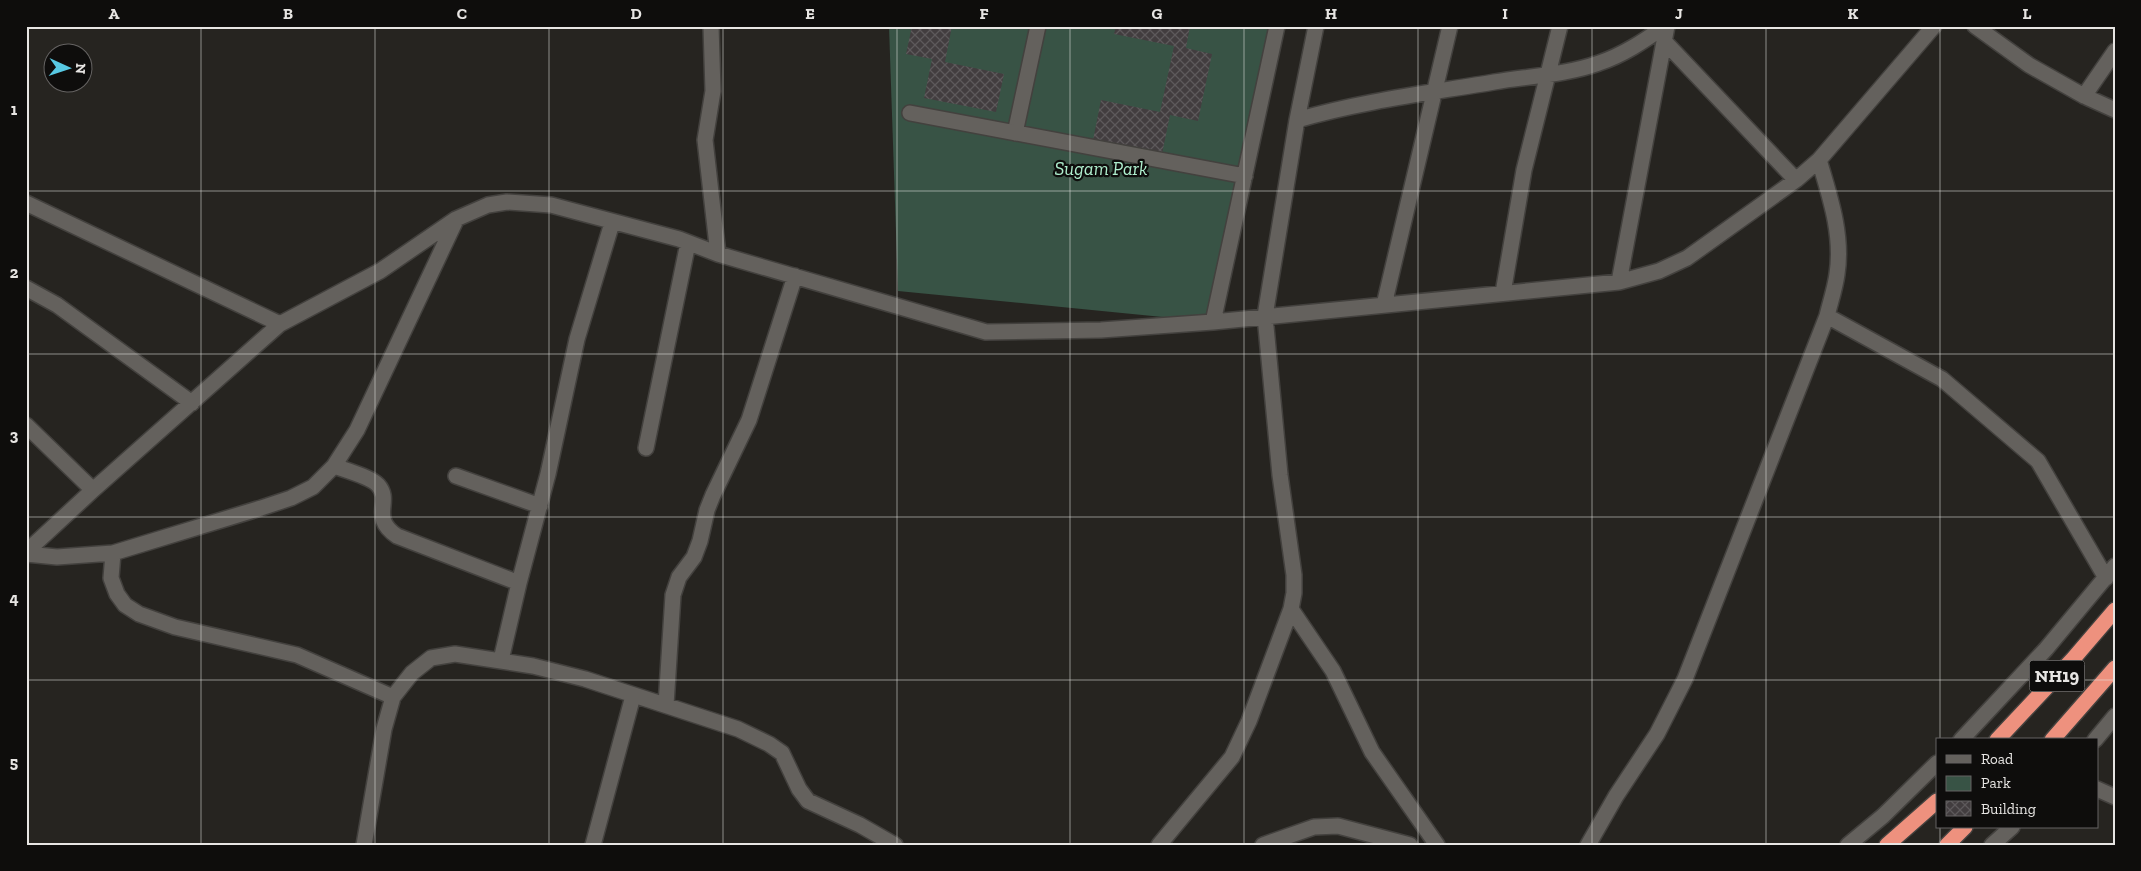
<svg xmlns="http://www.w3.org/2000/svg" width="2141" height="871" viewBox="0 0 2141 871" font-family="'Zilla Slab',serif">
  <style>
    .park { fill: #385345 }
    .building { fill: url(#building-cross-hatch) }
    .lines { fill: none; stroke-linecap: round; stroke-linejoin: round }
    .minor-casing { stroke: #43413e; stroke-width: 18 }
    .highway-casing { stroke: #43413e; stroke-width: 18 }
    .minor { stroke: #64615d; stroke-width: 15 }
    .highway { stroke: #ee917e; stroke-width: 15 }
    .grid { fill: none; stroke: #e7e5e3; stroke-width: 1; stroke-opacity: 0.55 }
    .labels { text-anchor: middle; dominant-baseline: central; stroke-width: 4.5; stroke-linejoin: round; paint-order: stroke }
    .shield { fill: #0e0d0c; stroke: #a6a4a2; stroke-width: 1 }
    .shield-label { font-size: 18px; font-weight: bold; fill: #e7e5e3 }
    .park-label { font-size: 19px; font-style: italic; fill: #afefce; stroke: #0e0d0c }
    .neatline { fill: none; stroke: #e7e5e3; stroke-width: 2 }
    .grid-label { font-size: 16px; text-anchor: middle; font-weight: bold; fill: #e7e5e3 }
  </style>
  <defs>
    <pattern id="building-cross-hatch" width="8" height="8" patternUnits="userSpaceOnUse" patternTransform="scale(1.25)"><rect width="8" height="8" fill="#423d3f"/><path d="M0 0l8 8M0 8l8-8" fill="none" stroke="#5d595b"/></pattern>
  </defs>
  <rect width="100%" height="100%" fill="#262420"/>
  <path class="park" d="M889,26H1277L1213,322L898,291Z"/>
  <path class="building" d="M912,26H952L945,62L1004,74L996,112L924,98L932,59L906,54Z
    M1116,26H1190L1186,48L1212,54L1198,121L1170,115L1162,154L1093,140L1101,100L1160,112L1174,46L1114,34Z"/>
  <g class="lines">
    <defs>
      <path id="minor" d="M711,26L713,91L705,140L718,254
        M1975,26L2029,65L2084,96L2115,110
        M1664,41L1796,180
        M2084,96L2115,51
        M910,113L1245,176
        M1297,120C1362,101 1429,93 1494,82C1529,76 1566,75 1599,63C1623,55 1644,41 1665,26
        M1015,133L1038,26
        M26,203L280,324
        M1619,282L1667,26
        M26,288L57,305L192,403
        M1503,293L1524,170L1560,26
        M1384,305L1450,26
        M1827,316L1942,379L2038,461L2106,578
        M1213,322L1277,26
        M26,425L93,490
        M646,448L688,243
        M334,466C345,470 371,477 378,485C393,502 369,517 397,536L519,583
        M456,476L540,506
        M26,552L93,490L280,324L380,271L456,219L488,205L507,202L551,205L679,239L718,254L986,332L1101,330L1213,322L1619,282L1659,271L1687,258L1796,180L1819,160L1934,26
        M113,553L111,578L117,594L125,605L139,614L175,627L297,655L393,697L384,729L364,845
        M26,554L57,557L113,553L261,508L291,498L313,487L334,466L357,430L456,220
        M1291,609L1333,671L1372,752L1437,845
        M501,660L519,583L548,474L577,339L612,223
        M393,697L412,673L431,658L455,654L533,666L585,679L738,729L769,744L782,753L799,789L808,801L860,825L895,845
        M666,705L673,595L679,577L694,557L700,541L707,510L713,495L749,420L795,276
        M1961,740L2046,649L2115,566
        M2095,740L2115,716
        M2097,789L2115,797
        M593,845L633,696
        M1159,845L1232,757L1249,721L1291,609L1294,593V575L1280,475L1265,316L1297,120L1316,26
        M1263,845L1314,827L1338,826L1410,845
        M1588,845L1616,796L1657,734L1685,679L1827,316C1830,303 1835,289 1837,274C1843,235 1830,197 1819,160
        M1848,845L1883,816L1937,763
        M1992,845L2012,827"/>
      <path id="highway" d="M1997,740L2073,659L2115,610
        M2052,740L2115,668
        M1887,845L1937,801
        M1947,845L1965,827"/>
    </defs>
    <use href="#minor" class="minor-casing"/>
    <use href="#highway" class="highway-casing"/>
    <use href="#minor" class="minor"/>
    <use href="#highway" class="highway"/>
  </g>
  <path class="grid" d="M201,26V845M375,26V845M549,26V845M723,26V845M897,26V845M1070,26V845M1244,26V845M1418,26V845M1592,26V845M1766,26V845M1940,26V740M26,191H2115M26,354H2115M26,517H2115M26,680H2115M1940,827V845"/>
  <g class="labels">
    <rect class="shield" x="2029.5" y="660.5" width="55" height="31" rx="4"/>
    <g class="shield-label">
      <text x="2057" y="676">NH19</text>
    </g>
    <g class="park-label">
      <text x="1101" y="168">Sugam Park</text>
    </g>
  </g>
  <rect width="2141" height="871" fill="none" stroke="#0e0d0c" stroke-width="55"/>
  <rect x="1936" y="738" width="162" height="90" fill="#0e0d0c" stroke="#656362"/>
  <rect x="1946" y="755" width="25" height="8" fill="#64615d" stroke="#656362"/>
  <text x="1981" y="764" font-size="15" fill="#e7e5e3">Road</text>
  <rect x="1946" y="776" width="25" height="15" fill="#385345" stroke="#656362"/>
  <text x="1981" y="788" font-size="15" fill="#e7e5e3">Park</text>
  <rect x="1946" y="801" width="25" height="15" fill="url(#building-cross-hatch)" stroke="#656362"/>
  <text x="1981" y="814" font-size="15" fill="#e7e5e3">Building</text>
  <g transform="translate(68 68) rotate(93)"><circle r="24" fill="#0e0d0c" stroke="#656362"/>
  <path d="M0-4L9 19L0 12L-9 19Z" fill="#58c9e3"/>
  <text y="-8" font-size="14" font-weight="bold" text-anchor="middle" fill="#e7e5e3">N</text>
  </g>
  <rect x="28" y="28" width="2086" height="816" class="neatline"/>
  <g class="grid-label">
    <text x="114" y="19">A</text>
    <text x="288" y="19">B</text>
    <text x="462" y="19">C</text>
    <text x="636" y="19">D</text>
    <text x="810" y="19">E</text>
    <text x="984" y="19">F</text>
    <text x="1157" y="19">G</text>
    <text x="1331" y="19">H</text>
    <text x="1505" y="19">I</text>
    <text x="1679" y="19">J</text>
    <text x="1853" y="19">K</text>
    <text x="2027" y="19">L</text>
    <text x="14" y="115">1</text>
    <text x="14" y="278">2</text>
    <text x="14" y="441">3</text>
    <text x="14" y="604">4</text>
    <text x="14" y="768">5</text>
  </g>
</svg>
